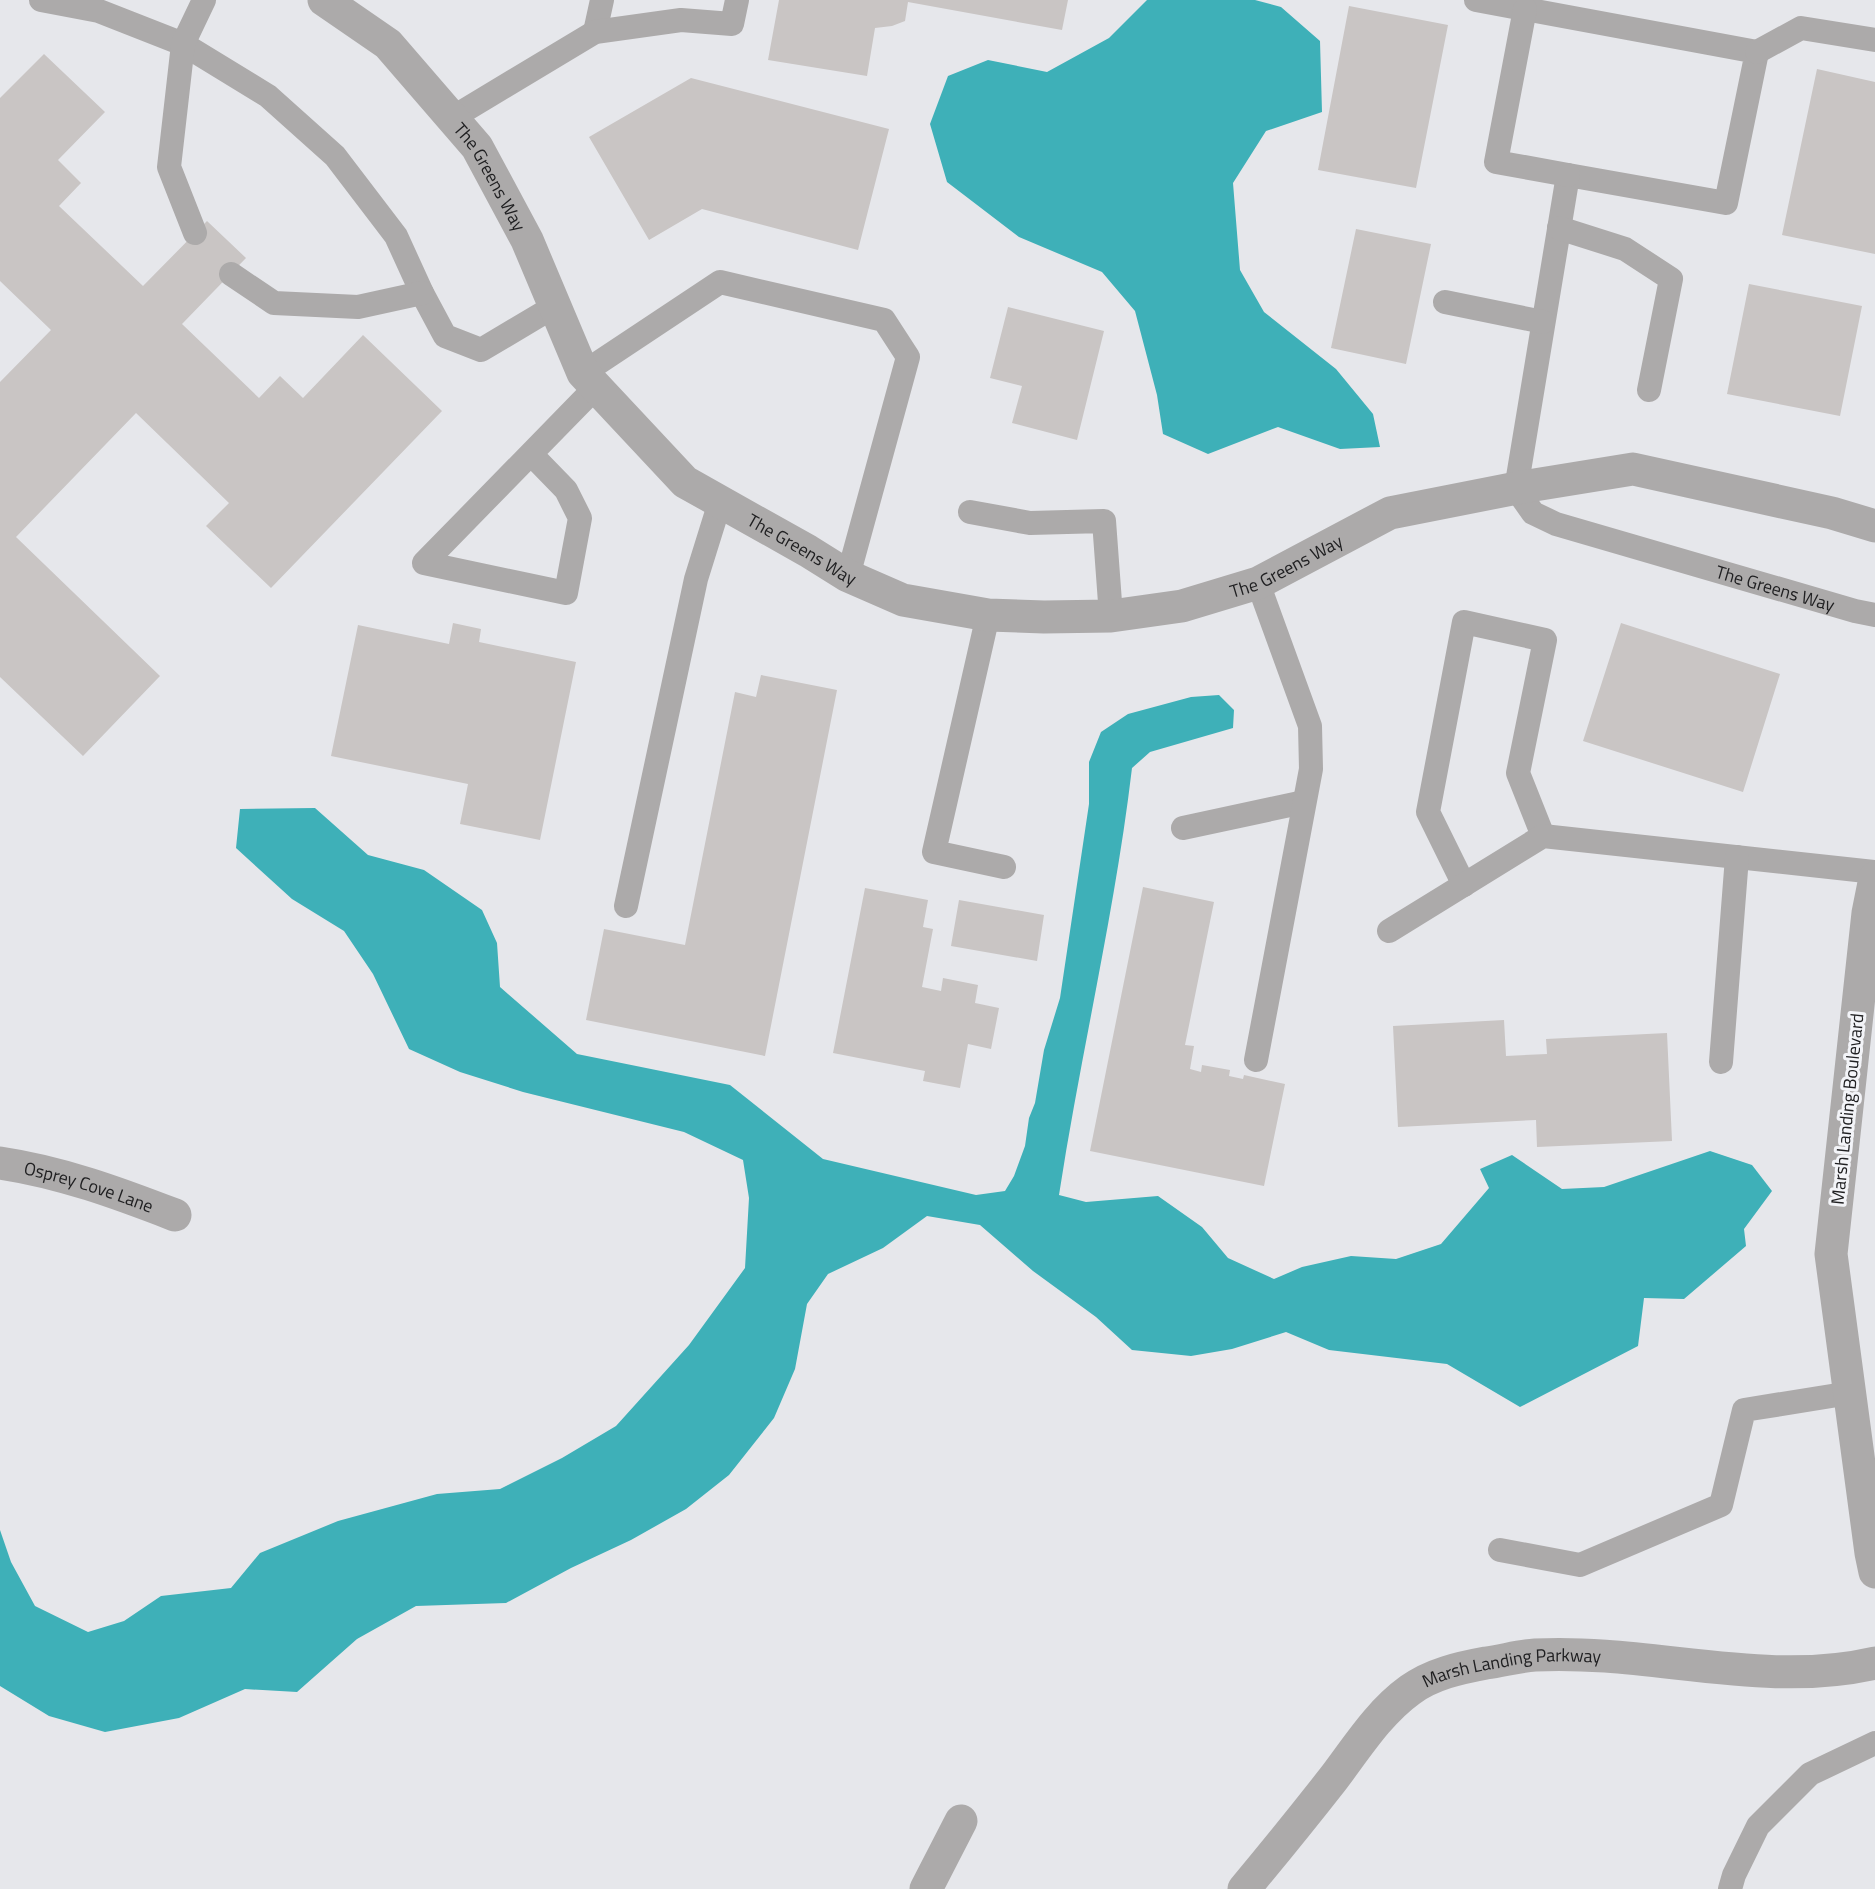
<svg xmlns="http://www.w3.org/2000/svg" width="1875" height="1889" viewBox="0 0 1875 1889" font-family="'Titillium Web',sans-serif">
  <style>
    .water { fill: #3eb0b8 }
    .building { fill: #c9c5c4 }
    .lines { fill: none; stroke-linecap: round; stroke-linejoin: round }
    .service { stroke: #acaaaa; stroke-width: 24 }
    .minor { stroke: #acaaaa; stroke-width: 33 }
    .labels { text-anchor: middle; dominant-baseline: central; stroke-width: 6; stroke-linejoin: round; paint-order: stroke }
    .street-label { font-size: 18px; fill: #202022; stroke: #f3f4f8 }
  </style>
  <rect width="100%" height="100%" fill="#e6e7eb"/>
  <path class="water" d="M1147,0H1255L1281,7L1320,41L1322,112L1266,131L1233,183L1240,270L1264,312L1336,369L1373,414L1380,447L1340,449L1278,427L1208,454L1163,434L1157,395L1135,311L1102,272L1019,237L947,182L930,124L948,76L988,60L1047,72L1109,38Z
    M1219,695L1234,710L1233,728L1150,752L1132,768C1115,912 1081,1052 1059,1195L1086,1202L1158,1196L1202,1227L1228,1258L1274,1279L1302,1267L1351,1256L1396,1259L1441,1244L1489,1188L1480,1169L1512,1155L1562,1189L1604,1187L1710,1151L1752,1165L1772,1191L1744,1229L1746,1246L1684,1299L1644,1298L1638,1346L1520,1407L1447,1364L1329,1350L1286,1332L1232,1349L1191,1356L1132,1350L1096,1317L1033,1271L980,1225L927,1216L883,1248L828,1274L807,1304L795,1369L774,1418L729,1475L686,1509L631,1540L571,1568L506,1603L416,1606L357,1639L297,1692L245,1689L179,1718L105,1732L49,1716L0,1686V1530L11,1562L35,1606L88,1632L124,1621L161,1596L231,1588L260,1553L338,1521L437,1494L500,1489L562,1458L616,1426L689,1345L745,1268L749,1198L743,1160L684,1132L523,1092L460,1072L409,1049L373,974L344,931L292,899L236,848L240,809L315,808L368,855L424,870L482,910L497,943L500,987L577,1054L730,1085L823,1159L976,1195L1005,1191L1014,1176L1025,1146L1029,1118L1035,1103L1044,1050L1060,998L1089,804V762L1101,732L1128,714L1191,697Z"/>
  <path class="building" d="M779,0H1068L1062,30L908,2L905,21L892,26L875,28L867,76L768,60Z
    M1349,6L1448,25L1416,188L1318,170Z
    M44,54L105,112L58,160L81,183L59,206L143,286L207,221L246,258L182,324L259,398L280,376L303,398L363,335L442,411L271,588L206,526L229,503L136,413L16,537L160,676L83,756L0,677V382L51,330L0,281V98Z
    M1817,69L1875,82V254L1782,235Z
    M691,78L889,129L858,250L702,209L649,240L589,137Z
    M1356,229L1431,244L1406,364L1331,348Z
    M1749,284L1862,306L1840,416L1727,394Z
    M1008,307L1104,331L1077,440L1012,423L1022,386L990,378Z
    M453,623L481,629L479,642L576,662L540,840L460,824L468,784L331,756L358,625L449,644Z
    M1621,623L1780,674L1743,792L1583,741Z
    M761,675L837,690L765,1056L586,1020L604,929L685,945L735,692L756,697Z
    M1143,887L1214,902L1185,1045L1194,1046L1190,1069L1201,1072L1202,1065L1230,1070L1229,1076L1243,1079L1244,1075L1285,1084L1264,1186L1090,1151Z
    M865,888L928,900L923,927L933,929L922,987L941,991L943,978L978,985L975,1003L999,1008L991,1049L968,1044L960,1088L923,1081L925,1071L833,1053Z
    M959,900L1044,915L1037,961L951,946Z
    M1504,1020L1506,1056L1547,1054L1546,1039L1667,1033L1672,1141L1537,1147L1536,1120L1398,1127L1393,1026Z"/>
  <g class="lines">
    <g class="service">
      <path d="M41,0L99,11L183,44L268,96L335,156L396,236L422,293L445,336L481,350L555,306"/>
      <path id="s1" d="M1476,0L1757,52L1726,203L1568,175L1516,489L1533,513L1556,524L1855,611L1875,615"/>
      <path d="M1525,9L1496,162L1568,175"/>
      <path d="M595,32L602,0"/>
      <path d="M1757,52L1801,28L1875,40"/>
      <path d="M452,118L595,32L681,20L732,24L737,0"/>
      <path d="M1559,228L1625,249L1671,279L1649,390"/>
      <path d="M195,233L169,167L183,44L204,0"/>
      <path d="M231,274L274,303L358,307L422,293"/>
      <path d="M1445,302L1543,322"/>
      <path d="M583,373L720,282L884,320L908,357L848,576"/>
      <path d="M531,454L566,490L580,518L566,593L424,563L596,387"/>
      <path d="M970,512L1030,523L1104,521L1111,616"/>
      <path d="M988,615L934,852L1004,867"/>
      <path d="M1183,828L1304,802"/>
      <path d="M1464,885L1428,812L1464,622L1545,640L1518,773L1543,836"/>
      <path d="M626,906L696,579L720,502"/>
      <path d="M1389,931L1543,836L1875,872"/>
      <path d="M1256,1060L1311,769L1310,726L1258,583"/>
      <path d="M1721,1062L1737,857"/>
      <path d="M1500,1550L1580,1565L1721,1505L1744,1410L1850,1393"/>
      <path d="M1730,1889L1734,1875L1758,1826L1810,1774L1875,1743"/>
    </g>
    <g class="minor">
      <path id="s2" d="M324,0L388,44L477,147L527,240L583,373L685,482L808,551L848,576L903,600L988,615L1044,617L1111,616L1182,606L1258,583L1390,513L1522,487L1633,469L1832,513L1875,526"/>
      <path d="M1875,878L1868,913L1831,1254L1871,1553L1875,1572"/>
      <path id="s3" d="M0,1163C61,1172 118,1193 175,1215"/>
      <path d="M926,1889L961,1821"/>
      <path id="s4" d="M1244,1889C1274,1853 1304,1816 1333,1779C1356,1749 1378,1713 1410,1690C1432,1674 1459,1668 1486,1663C1502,1661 1519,1656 1535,1655C1649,1649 1763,1689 1875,1663"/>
    </g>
  </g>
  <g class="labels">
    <g class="street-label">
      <text stroke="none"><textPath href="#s2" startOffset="246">The Greens Way</textPath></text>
      <text stroke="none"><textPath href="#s2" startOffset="748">The Greens Way</textPath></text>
      <text stroke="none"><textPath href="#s2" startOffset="1254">The Greens Way</textPath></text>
      <text stroke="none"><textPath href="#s1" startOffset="1202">The Greens Way</textPath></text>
      <text transform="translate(1847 1109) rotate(-84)">Marsh Landing Boulevard</text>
      <text stroke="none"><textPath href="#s3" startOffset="92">Osprey Cove Lane</textPath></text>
      <text stroke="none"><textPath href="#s4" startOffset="366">Marsh Landing Parkway</textPath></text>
    </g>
  </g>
</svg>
